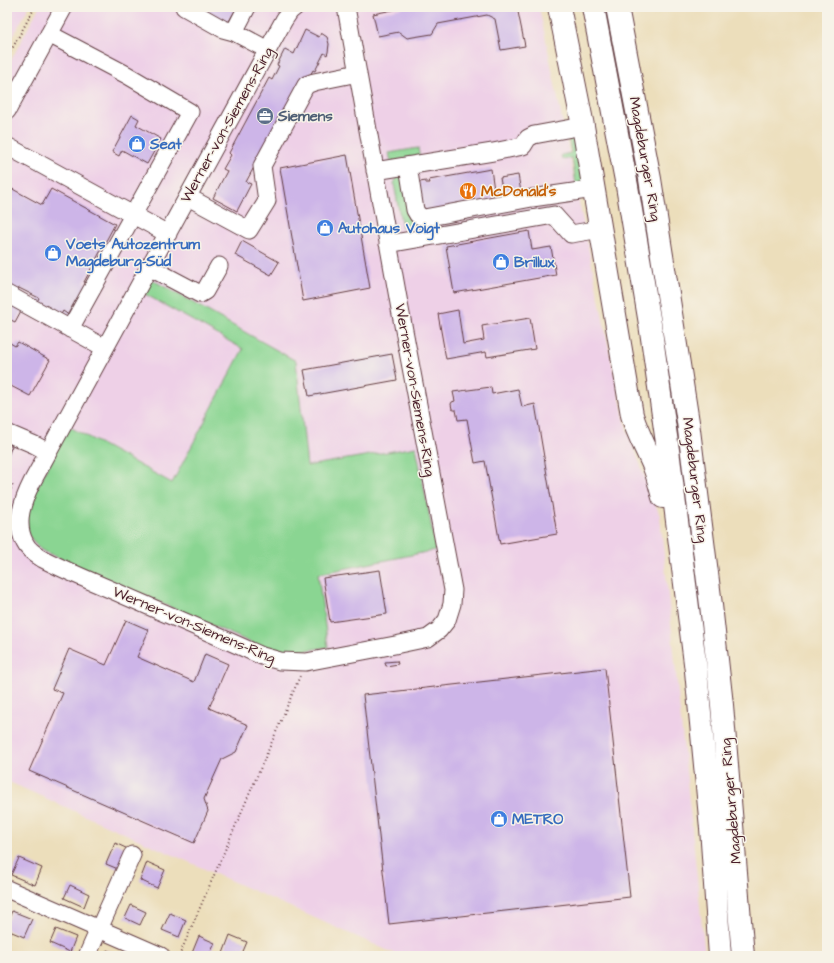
<svg xmlns="http://www.w3.org/2000/svg" width="834" height="963" viewBox="0 0 834 963" font-family="'Architects Daughter',sans-serif">
  <style>
    .built { fill: #eed0e7 }
    .green { fill: #8ad592; stroke: #6a7a5e }
    .building { fill: #cdb5e8 }
    .lines { fill: none; stroke-linecap: round; stroke-linejoin: round }
    .minor-casing { stroke: #623c41; stroke-width: 19 }
    .highway-casing { stroke: #623c41; stroke-width: 24 }
    .path { stroke: #623c41; stroke-width: 2; stroke-dasharray: 1 3; stroke-linecap: butt }
    .minor { stroke: #fff; stroke-width: 17 }
    .highway { stroke: #fff; stroke-width: 22 }
    .labels { text-anchor: middle; dominant-baseline: central; stroke-width: 3; stroke-linejoin: round; paint-order: stroke }
    .service-label { font-size: 15px; font-weight: bold; fill: #4e5e75; stroke: #f7f3e8; text-anchor: start }
    .street-label { font-size: 15px; fill: #4a1f2b; stroke: #f7f3e8 }
    .shop-label { font-size: 15px; font-weight: bold; fill: #366cbe; stroke: #f7f3e8; text-anchor: start }
    .food-label { font-size: 15px; font-weight: bold; fill: #c56008; stroke: #f7f3e8; text-anchor: start }
  </style>
  <rect width="100%" height="100%" fill="#f7f3e8"/>
  <filter id="ink" filterUnits="userSpaceOnUse"><feTurbulence type="fractalNoise" baseFrequency=".025" numOctaves="2"/><feDisplacementMap in="SourceGraphic" scale="8" xChannelSelector="R" yChannelSelector="G"/><feConvolveMatrix kernelMatrix="1 2 1 2 8 2 1 2 1" color-interpolation-filters="sRGB"/></filter>
  <filter id="wash" filterUnits="userSpaceOnUse"><feTurbulence type="fractalNoise" baseFrequency=".012" numOctaves="4" result="noise"/><feDisplacementMap in="SourceGraphic" scale="16" xChannelSelector="R" yChannelSelector="G"/><feGaussianBlur stdDeviation="0.9" result="paint"/><feColorMatrix in="noise" values="0 0 0 0 0 0 0 0 0 0 0 0 0 0 0 0 0 1.4 0 .05"/><feComposite in="paint" operator="in"/></filter>
  <g filter="url(#wash)">
    <rect width="100%" height="100%" fill="#ecdebb"/>
    <path class="built" d="M7,7H29L7,47Z
      M39,7H539L612,363L627,430L660,516L705,956H400L7,781V68Z"/>
    <path class="green" d="M572,129L587,186L576,185L572,158L562,159L561,155L571,153L568,136Z
      M418,148L420,159L410,157L391,162L389,153Z
      M401,175L424,223L402,227L394,184C395,180 397,177 401,175Z
      M151,279L296,361L307,466L416,447L436,550L318,574L328,647L282,654L254,644L41,550L28,535L27,508L68,426L172,483L243,349L143,293Z"/>
    <g id="blocks">
      <path class="building" d="M200,7H237L228,23Z
        M407,7H517L525,46L501,50L495,19L487,15L438,24L432,34L407,38L399,32L378,36L373,14Z
        M305,30L319,37L321,33L327,37L329,44L328,52L327,55L324,53L315,71L313,70L308,79L303,76L246,182L251,184L237,211L213,198L227,171L223,169L231,155L229,153L269,78L272,80L279,66L277,65L285,49L294,54Z
        M132,115L139,119L136,125L161,139L147,164L122,150L119,156L112,152Z
        M347,155L370,288L303,301L280,168Z
        M491,169L494,190L502,189L500,178L518,175L521,192L424,212L421,195L414,183L426,181V183H430L429,180Z
        M7,186L42,205L51,189L115,224L84,282L88,284L70,316L63,311L59,318L35,305L39,298L19,288L16,294L7,289Z
        M529,231L532,250L551,247L556,275L454,293L446,246Z
        M242,241L279,262L271,275L235,255Z
        M7,300L22,309L15,322L7,318Z
        M458,310L463,344L484,340L482,326L530,318L535,349L487,357L486,352L446,359L438,314Z
        M7,341L15,346L18,342L50,360L30,396L7,384Z
        M392,354L397,380L309,396L304,370Z
        M491,387L492,394L518,389L522,407L535,404L557,534L500,544L485,461L475,463L467,419L458,420L456,410H454L452,409L451,404L452,402L455,401L453,392Z
        M7,443L12,446L7,458Z
        M380,570L387,614L330,622L323,578Z
        M126,620L149,630L137,657L194,682L205,654L228,664L209,708L248,725L236,752L222,759L204,799L208,811L194,843L29,771L63,693L52,689L69,649L106,665Z
        M397,661L398,664L386,666L385,662Z
        M605,668L630,897L389,924L363,695Z
        M115,843L128,849L118,869L106,864Z
        M19,858L42,868L35,885L11,875Z
        M147,862L165,870L157,888L140,880Z
        M70,885L89,894L84,907L64,898Z
        M131,905L146,912L140,925L125,918Z
        M12,911L32,919L24,937L7,930V922Z
        M170,913L186,920L179,937L162,930Z
        M56,929L76,937L70,952L50,943Z
        M230,935L247,942L241,956H222Z
        M199,936L215,943L209,956H200L192,953Z
        M107,950L119,956H104Z"/>
    </g>
  </g>
  <g filter="url(#ink)">
    <use href="#blocks" fill-opacity="0" stroke="#623c41" stroke-width="1"/>
    <g class="lines">
      <defs>
        <path id="minor" d="M184,7L223,29L234,32
          M247,7L234,32L268,50
          M295,7L290,11L284,20L32,482C23,500 14,523 25,543C28,550 36,555 43,559C68,572 96,583 123,595C169,615 216,635 262,656L280,661L306,662L395,645L428,638L439,630L447,620L452,604L453,590L400,309L346,7
          M49,34L127,75L190,112L70,329
          M7,111L64,7
          M7,146L168,234
          M408,166L415,210L418,215L424,218L532,198L594,189
          M375,171L493,152L523,146L528,138L534,135L583,126
          M188,197L249,230L267,201L262,166L306,85L314,82L358,73
          M388,244L554,215L571,234L601,229
          M149,267L200,294L205,291L219,266
          M7,294L105,348
          M7,433L35,445L48,452
          M7,889L161,956
          M87,956L132,855"/>
        <path id="highway" d="M559,7L583,126L632,415C637,433 647,450 654,467C658,477 660,487 663,497
          M593,7L627,186L650,324L668,450L696,671L711,828L720,956
          M617,7L650,179L688,422L711,605L722,705L743,956"/>
      </defs>
      <use href="#minor" class="minor-casing"/>
      <use href="#highway" class="highway-casing"/>
      <path class="path" d="M7,58L35,7
        M7,496L14,483
        M179,956L271,744L300,676"/>
      <use href="#minor" class="minor"/>
      <use href="#highway" class="highway"/>
    </g>
  </g>
  <defs>
    <symbol id="office-disc" viewBox="-11 -11 22 22"><circle r="9.5" fill="#5c6f8a" stroke="#f7f3e8"/><path d="M-6-3h4V-5.5h4V-3h4V5H-6ZM-1-4.5V-3h2v-1.5ZM-6 0V1H6V0Z" fill="#fff"/></symbol>
    <symbol id="shop-disc" viewBox="-11 -11 22 22"><circle r="9.5" fill="#3f7fe0" stroke="#f7f3e8"/><path d="M-5-2.5h2.3a2.7 3.5 0 0 1 5.4 0H5L5.5 6h-11ZM-1.5-2.5h3a1.5 2.3 0 0 0-3 0Z" fill="#fff"/></symbol>
    <symbol id="restaurant-disc" viewBox="-11 -11 22 22"><circle r="9.5" fill="#e8710a" stroke="#f7f3e8"/><path d="M-5-6h1v4h1v-4h1v4h1v-4h1v5L-1.5 .5V6h-2V.5L-5-1ZM5-6V6H3V1.5H1.5Q1.5-4 5-6Z" fill="#fff"/></symbol>
  </defs>
  <g fill-rule="evenodd">
    <use href="#office-disc" x="255" y="106" width="20" height="20"/>
    <use href="#shop-disc" x="127" y="134" width="20" height="20"/>
    <use href="#restaurant-disc" x="458" y="181" width="20" height="20"/>
    <use href="#shop-disc" x="315" y="218" width="20" height="20"/>
    <use href="#shop-disc" x="43" y="243" width="20" height="20"/>
    <use href="#shop-disc" x="491" y="252" width="20" height="20"/>
    <use href="#shop-disc" x="489" y="809" width="20" height="20"/>
  </g>
  <g class="labels">
    <g class="service-label">
      <text x="278" y="116">Siemens</text>
    </g>
    <g class="street-label">
      <text transform="translate(227 125) rotate(-61)">Werner-von-Siemens-Ring</text>
      <text transform="translate(645 159) rotate(80)">Magdeburger Ring</text>
      <text transform="translate(415 390) rotate(80)">Werner-von-Siemens-Ring</text>
      <text transform="translate(695 480) rotate(83)">Magdeburger Ring</text>
      <text transform="translate(194 625) rotate(23)">Werner-von-Siemens-Ring</text>
      <text transform="translate(731 801) rotate(-95)">Magdeburger Ring</text>
    </g>
    <g class="shop-label">
      <text x="150" y="144">Seat</text>
      <text x="338" y="228">Autohaus Voigt</text>
      <text x="66" y="244">Voets Autozentrum<tspan x="66" dy="17">Magdeburg-Süd</tspan></text>
      <text x="514" y="262">Brillux</text>
      <text x="512" y="819">METRO</text>
    </g>
    <g class="food-label">
      <text x="481" y="191">McDonald's</text>
    </g>
  </g>
  <rect width="834" height="963" fill="none" stroke="#f7f3e8" stroke-width="24"/>
</svg>
